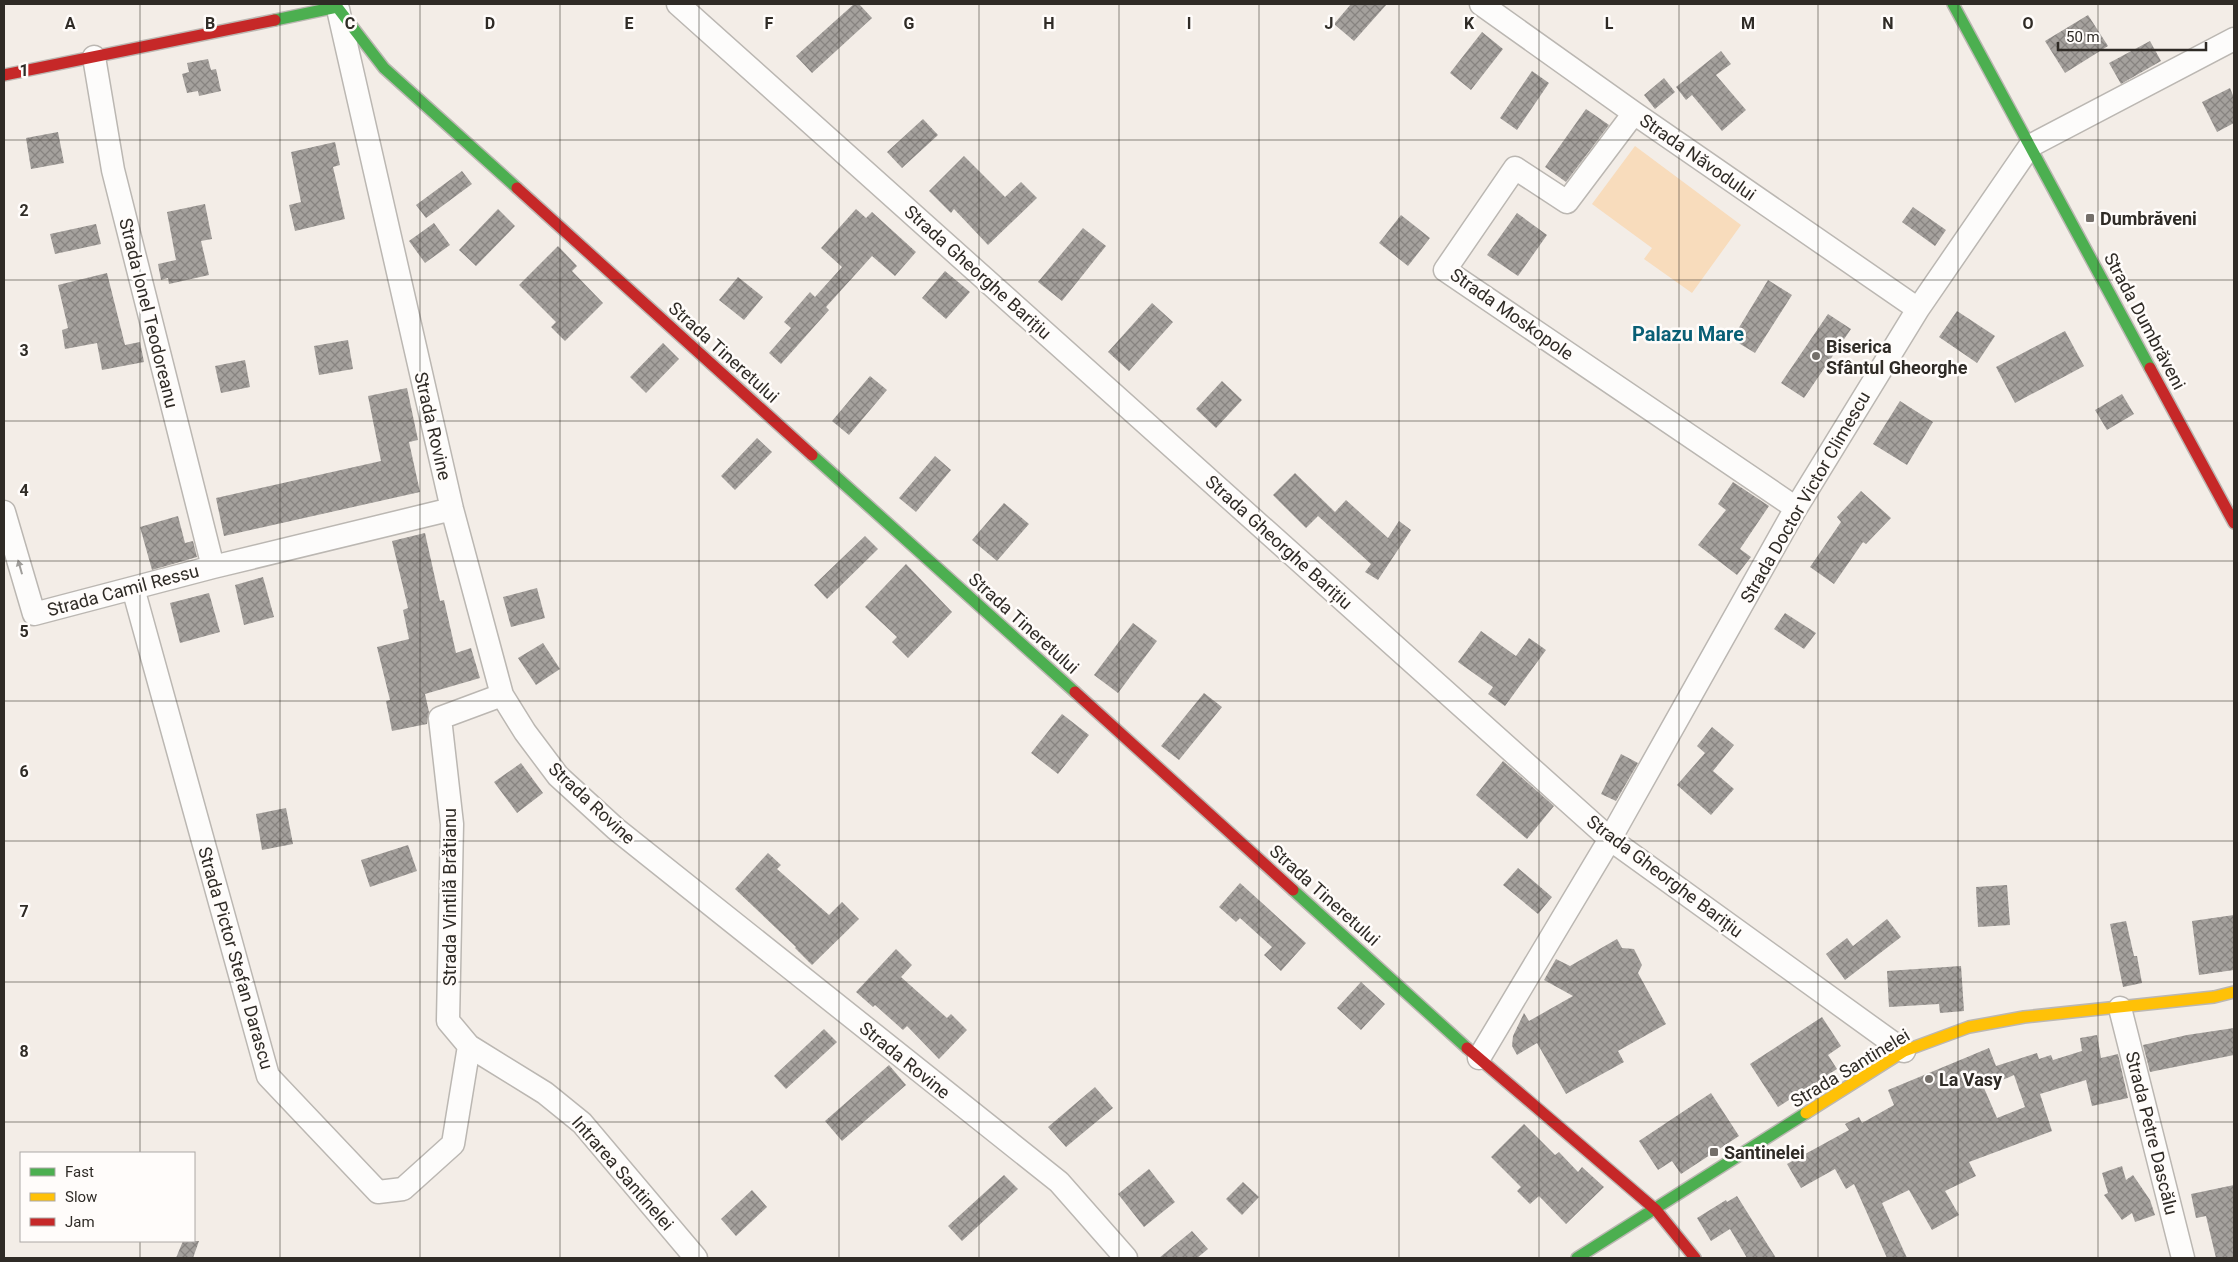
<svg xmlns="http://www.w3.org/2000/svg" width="2238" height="1262" viewBox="0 0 2238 1262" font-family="Roboto,sans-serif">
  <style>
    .green { fill: #f8dcbc }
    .building { fill: url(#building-cross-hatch); fill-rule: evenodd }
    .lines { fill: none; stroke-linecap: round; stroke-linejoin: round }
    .street-casing { stroke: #bbb7b2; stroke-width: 25 }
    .fast-casing { stroke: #bbb7b2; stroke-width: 14 }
    .slow-casing { stroke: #bbb7b2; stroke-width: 14 }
    .jam-casing { stroke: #bbb7b2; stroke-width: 14 }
    .street { stroke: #fdfcfb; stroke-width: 22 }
    .fast { stroke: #4caf50; stroke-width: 11 }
    .slow { stroke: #ffc107; stroke-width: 11 }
    .jam { stroke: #c62828; stroke-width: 11 }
    .oneway { fill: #a09e9b }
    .grid { fill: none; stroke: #2f2b26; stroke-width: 1; stroke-opacity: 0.55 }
    .poi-dot { fill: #746f6a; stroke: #fffcfa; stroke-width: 2 }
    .labels { text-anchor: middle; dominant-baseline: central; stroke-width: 5; stroke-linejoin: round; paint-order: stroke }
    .street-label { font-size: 18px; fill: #2f2b26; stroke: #fffcfa }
    .poi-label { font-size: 18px; font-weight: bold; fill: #2f2b26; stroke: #fffcfa; text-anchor: start }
    .quarter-label { font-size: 20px; font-weight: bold; fill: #095f75; stroke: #fffcfa }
    .grid-label { font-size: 16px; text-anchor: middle; font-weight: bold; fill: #2f2b26; stroke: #fffcfa; stroke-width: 5; stroke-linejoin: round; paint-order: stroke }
  </style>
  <defs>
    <pattern id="building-cross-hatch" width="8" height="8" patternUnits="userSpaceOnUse" patternTransform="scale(1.25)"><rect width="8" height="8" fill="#a5a19d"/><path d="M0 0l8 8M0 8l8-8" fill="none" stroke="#878380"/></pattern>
  </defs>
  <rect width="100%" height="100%" fill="#f3ede7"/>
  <path class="green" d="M1635,146L1741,225L1692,293L1644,259L1652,248L1592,204Z"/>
  <path class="building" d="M854,4H859L872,18L812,73L796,56Z
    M1351,4H1387L1354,41L1334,24Z
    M2088,15L2108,46L2065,73L2045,41Z
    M1482,32L1503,49L1471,90L1450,73Z
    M2150,41L2161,61L2121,84L2109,63Z
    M1721,51L1731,64L1716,75L1746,110L1722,131L1692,95L1686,100L1676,87Z
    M208,59L211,70L216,69L221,91L199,96L198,91L187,93L182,74L189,72L187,63Z
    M1532,71L1549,83L1517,130L1500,118Z
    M1664,78L1675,92L1655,109L1644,95Z
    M2230,88L2234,98V123L2217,132L2202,102Z
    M1586,109L1609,125L1566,182L1545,167Z
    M923,119L938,135L902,168L887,152Z
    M58,132L64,163L31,169L26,138Z
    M335,142L340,165L333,167L345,219L295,231L289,205L301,202L291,152Z
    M964,156L1005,197L1021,182L1037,198L988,245L954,209L951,213L929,191Z
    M462,171L472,184L426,218L416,205Z
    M205,204L212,239L201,241L209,275L169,284L168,278L161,280L158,264L176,260L167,212Z
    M1913,207L1946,230L1935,246L1902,222Z
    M498,209L515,226L476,266L459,250Z
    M856,209L866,218L872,212L916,252L895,276L872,256L826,307L829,310L781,364L769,353L791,328L784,322L810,292L815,297L842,267L821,248Z
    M1517,213L1547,235L1518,276L1487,255Z
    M1401,215L1430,238L1408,266L1379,243Z
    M434,223L450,245L425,263L409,241Z
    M96,224L101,244L55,254L50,234Z
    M1083,228L1106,246L1062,301L1038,282Z
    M558,246L577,266L572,271L603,303L565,341L551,327L556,322L519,285Z
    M945,271L970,292L946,319L922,298Z
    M107,273L125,345L140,342L144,362L102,370L97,343L65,349L62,330L68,328L58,285Z
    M738,277L763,297L744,320L719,300Z
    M1768,280L1792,295L1755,353L1732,339Z
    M1152,303L1173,322L1129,371L1108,352Z
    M1957,311L1995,336L1977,363L1939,337Z
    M1828,314L1851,329L1804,398L1781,383Z
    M2065,331L2084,366L2015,403L1996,367Z
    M348,340L353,369L319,375L314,346Z
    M663,343L679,359L646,393L630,377Z
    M245,360L250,387L221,393L215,366Z
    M870,376L887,390L849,435L832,421Z
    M1222,381L1242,400L1216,428L1196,409Z
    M407,388L418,440L409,442L420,492L224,536L216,498L381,461L368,396Z
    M2122,394L2134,414L2107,430L2095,410Z
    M1900,401L1933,422L1907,465L1873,444Z
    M757,438L772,452L735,490L721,476Z
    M935,456L951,470L916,512L899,498Z
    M1295,473L1335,512L1346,500L1388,538L1399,521L1411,530L1378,580L1365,572L1371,564L1318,516L1306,528L1273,495Z
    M1733,482L1769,506L1740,549L1751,557L1737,575L1698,545L1726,510L1718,504Z
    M1861,491L1891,518L1866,544L1863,542L1834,584L1810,567L1841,522L1837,517Z
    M1004,503L1029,524L997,561L972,540Z
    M178,516L185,543L193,541L197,557L152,570L140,527Z
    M425,533L440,601L444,600L456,653L471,648L480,678L425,694L429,712L427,724L392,731L386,701L390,700L377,647L409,639L403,610L408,608L392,541Z
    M865,536L878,549L827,599L814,585Z
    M906,564L952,612L908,658L892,642L897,637L865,607Z
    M263,577L274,617L244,625L235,585Z
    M537,588L545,618L511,627L503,597Z
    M209,593L220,632L180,643L170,603Z
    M1785,613L1816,633L1804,649L1774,629Z
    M1133,623L1157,641L1118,693L1094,675Z
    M1481,631L1516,656L1529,638L1546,650L1505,706L1488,694L1493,687L1458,662Z
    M543,643L560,669L536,685L518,658Z
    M1204,693L1222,707L1179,760L1161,746Z
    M1062,714L1089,735L1058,774L1031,753Z
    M1712,727L1734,745L1713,771L1734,789L1711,815L1677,785L1705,753L1697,746Z
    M1621,754L1638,763L1616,801L1601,794Z
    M1503,761L1554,806L1527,839L1476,795Z
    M521,763L543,793L517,813L494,782Z
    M286,808L293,844L262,850L256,814Z
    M408,845L417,871L370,887L361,860Z
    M768,853L781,865L777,869L829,915L842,902L859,919L812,965L795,948L796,947L735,889Z
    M1518,868L1552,897L1538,914L1503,885Z
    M1240,883L1306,943L1281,971L1264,955L1272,947L1240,918L1236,922L1219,907Z
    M2007,885L2010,925L1978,927L1976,887Z
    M2234,915V970L2199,975L2192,921Z
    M1887,919L1901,937L1845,980L1826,954L1847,938L1853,946Z
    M2126,921L2134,956H2137L2142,983L2123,987L2110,924Z
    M1617,939L1622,948L1634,949L1642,965L1638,973L1666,1024L1618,1051L1624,1062L1566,1094L1537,1043L1517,1055L1512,1046L1513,1036L1524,1013L1529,1021L1573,996L1544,980L1556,959L1570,966Z
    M896,949L912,965L901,977L947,1018L951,1014L967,1030L939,1059L907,1026L903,1030L875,1005L873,1007L856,992Z
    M1961,966L1964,1011L1940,1013L1939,1004L1889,1007L1887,971Z
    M1361,982L1385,1004L1361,1030L1337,1008Z
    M1822,1017L1841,1046L1828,1055L1837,1069L1778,1107L1750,1064Z
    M2234,1028V1055L2150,1072L2143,1045L2187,1035Z
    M824,1029L837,1042L786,1089L774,1076Z
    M2097,1035L2101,1058L2118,1054L2128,1098L2092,1106L2086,1080L2040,1094L2052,1131L1969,1162L1976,1176L1945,1191L1959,1215L1932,1230L1909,1190L1882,1203L1907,1258H1887L1854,1184L1846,1189L1835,1169L1801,1188L1787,1164L1849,1130L1845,1124L1859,1117L1862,1123L1894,1105L1888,1090L1989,1048L1996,1066L2037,1053L2039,1059L2051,1055L2053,1060L2082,1051L2080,1038ZM2014,1075L2025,1107L1997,1118L1984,1088Z
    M889,1065L906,1085L842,1141L825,1121Z
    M1095,1087L1113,1108L1066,1147L1048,1127Z
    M1711,1093L1739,1136L1681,1174L1672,1161L1658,1170L1639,1141Z
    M1524,1124L1555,1155L1559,1152L1578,1172L1582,1167L1604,1187L1566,1224L1539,1196L1530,1204L1517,1191L1521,1187L1491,1157Z
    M2122,1166L2126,1180L2133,1175L2150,1200L2155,1215L2135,1222L2132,1213L2122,1220L2104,1195L2108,1193L2102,1173Z
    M1149,1169L1175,1202L1144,1227L1118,1194Z
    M1004,1175L1018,1189L962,1241L948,1226Z
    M1243,1182L1259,1197L1242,1215L1226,1199Z
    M2234,1185V1258H2216L2206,1216L2196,1218L2191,1194Z
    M752,1190L767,1207L736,1236L721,1219Z
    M1737,1196L1776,1258H1747L1730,1229L1711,1241L1697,1218L1726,1200L1727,1202Z
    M1192,1231L1208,1249L1197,1258H1159Z
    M183,1241H199L193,1258H176Z"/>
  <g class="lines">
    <defs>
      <path id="street" d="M678,4L1610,839L1904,1051
        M1481,4L1634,113L1918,309
        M338,9L452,509L502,695L525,732L558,776L616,829L1059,1182L1126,1258
        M94,57L113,170L213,567
        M1634,113L1567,202L1515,168L1445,270L1796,508
        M4,512L34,614L213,567L452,509
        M133,588L268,1076L378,1192L403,1189L453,1144L469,1046
        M502,695L440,718L452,824L448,1021L469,1046L545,1093L582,1123L696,1258
        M2120,1008L2183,1258
        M1479,1058L1610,839L1796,508L1918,309L2030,146L2234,39"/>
      <path id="fast" d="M1953,4L2150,368
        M275,20L337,7L384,68L517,188
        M812,455L1075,692
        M1293,890L1467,1048
        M1577,1258L1806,1113"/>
      <path id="slow" d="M1806,1113L1904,1051L1969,1027L2024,1017L2214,997L2234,992"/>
      <path id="jam" d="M4,75L275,20
        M517,188L812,455
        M2150,368L2234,523
        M1075,692L1293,890
        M1467,1048L1656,1210L1695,1258"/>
    </defs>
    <use href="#street" class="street-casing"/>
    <use href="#fast" class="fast-casing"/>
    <use href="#slow" class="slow-casing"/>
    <use href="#jam" class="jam-casing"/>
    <use href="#street" class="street"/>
    <use href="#fast" class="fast"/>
    <use href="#slow" class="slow"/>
    <use href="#jam" class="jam"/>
  </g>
  <defs><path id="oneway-solid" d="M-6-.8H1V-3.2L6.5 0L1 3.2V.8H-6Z" transform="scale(1.25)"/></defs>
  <use class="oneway" href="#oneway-solid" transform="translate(20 567) rotate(-106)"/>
  <path class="grid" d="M140,4V1153M280,4V1258M420,4V1258M560,4V1258M699,4V1258M839,4V1258M979,4V1258M1119,4V1258M1259,4V1258M1399,4V1258M1539,4V1258M1679,4V1258M1818,4V1258M1958,4V1258M2098,4V1258M4,140H2234M4,280H2234M4,421H2234M4,561H2234M4,701H2234M4,841H2234M4,982H2234M4,1122H2234M140,1241V1258"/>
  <g class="poi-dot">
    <rect x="2085" y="213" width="10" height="10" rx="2.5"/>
    <circle cx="1816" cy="356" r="5"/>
    <circle cx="1929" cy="1079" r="5"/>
    <rect x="1709" y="1147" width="10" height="10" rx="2.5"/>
  </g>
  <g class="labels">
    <g class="street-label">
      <text transform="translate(1698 157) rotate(35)">Strada Năvodului</text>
      <text transform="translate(978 272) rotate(42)">Strada Gheorghe Barițiu</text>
      <text transform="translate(149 313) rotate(76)">Strada Ionel Teodoreanu</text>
      <text transform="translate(1512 314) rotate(35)">Strada Moskopole</text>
      <text transform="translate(2145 321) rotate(62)">Strada Dumbrăveni</text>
      <text transform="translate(724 352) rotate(42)">Strada Tineretului</text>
      <text transform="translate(433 426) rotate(77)">Strada Rovine</text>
      <text transform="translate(1805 497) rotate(-60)">Strada Doctor Victor Climescu</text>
      <text transform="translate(1279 542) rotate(42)">Strada Gheorghe Barițiu</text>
      <text transform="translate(123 590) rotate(-15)">Strada Camil Ressu</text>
      <text transform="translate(1024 623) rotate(42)">Strada Tineretului</text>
      <text transform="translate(592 803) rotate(43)">Strada Rovine</text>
      <text transform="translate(1665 876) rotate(37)">Strada Gheorghe Barițiu</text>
      <text transform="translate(1325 895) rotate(42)">Strada Tineretului</text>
      <text transform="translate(449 897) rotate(-90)">Strada Vintilă Brătianu</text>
      <text transform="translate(236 958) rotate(74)">Strada Pictor Stefan Darascu</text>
      <text transform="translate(905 1060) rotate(39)">Strada Rovine</text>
      <text transform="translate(1850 1068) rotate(-31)">Strada Santinelei</text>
      <text transform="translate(2152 1133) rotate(76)">Strada Petre Dascălu</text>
      <text transform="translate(623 1173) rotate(49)">Intrarea Santinelei</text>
    </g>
    <g class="poi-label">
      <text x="2100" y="218">Dumbrăveni</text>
      <text x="1826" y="346">Biserica<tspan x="1826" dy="21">Sfântul Gheorghe</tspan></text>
      <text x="1939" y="1079">La Vasy</text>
      <text x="1724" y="1152">Santinelei</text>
    </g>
    <g class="quarter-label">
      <text x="1688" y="334">Palazu Mare</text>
    </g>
  </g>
  <g class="grid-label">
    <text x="70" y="29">A</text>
    <text x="210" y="29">B</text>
    <text x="350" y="29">C</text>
    <text x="490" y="29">D</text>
    <text x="629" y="29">E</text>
    <text x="769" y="29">F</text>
    <text x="909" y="29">G</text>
    <text x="1049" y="29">H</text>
    <text x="1189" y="29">I</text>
    <text x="1329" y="29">J</text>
    <text x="1469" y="29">K</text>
    <text x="1609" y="29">L</text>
    <text x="1748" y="29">M</text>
    <text x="1888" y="29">N</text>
    <text x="2028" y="29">O</text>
    <text x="24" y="76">1</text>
    <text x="24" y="216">2</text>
    <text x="24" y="356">3</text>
    <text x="24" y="496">4</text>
    <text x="24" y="637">5</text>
    <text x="24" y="777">6</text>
    <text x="24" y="917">7</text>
    <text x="24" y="1057">8</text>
  </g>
  <rect width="2238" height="1262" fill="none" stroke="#2f2b26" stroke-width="10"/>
  <rect x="20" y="1152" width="175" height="90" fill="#fffcfa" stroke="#aca8a5"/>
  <rect x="30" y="1168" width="25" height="8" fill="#4caf50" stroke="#aca8a5"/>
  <text x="65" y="1177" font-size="15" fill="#2f2b26">Fast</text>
  <rect x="30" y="1193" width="25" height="8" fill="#ffc107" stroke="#aca8a5"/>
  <text x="65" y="1202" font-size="15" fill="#2f2b26">Slow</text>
  <rect x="30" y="1218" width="25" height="8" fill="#c62828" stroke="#aca8a5"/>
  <text x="65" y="1227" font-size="15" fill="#2f2b26">Jam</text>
  <path d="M2058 42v8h148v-8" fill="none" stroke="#2f2b26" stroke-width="2.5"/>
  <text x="2066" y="42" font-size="15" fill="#2f2b26" stroke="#fffcfa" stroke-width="4" paint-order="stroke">50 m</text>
</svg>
